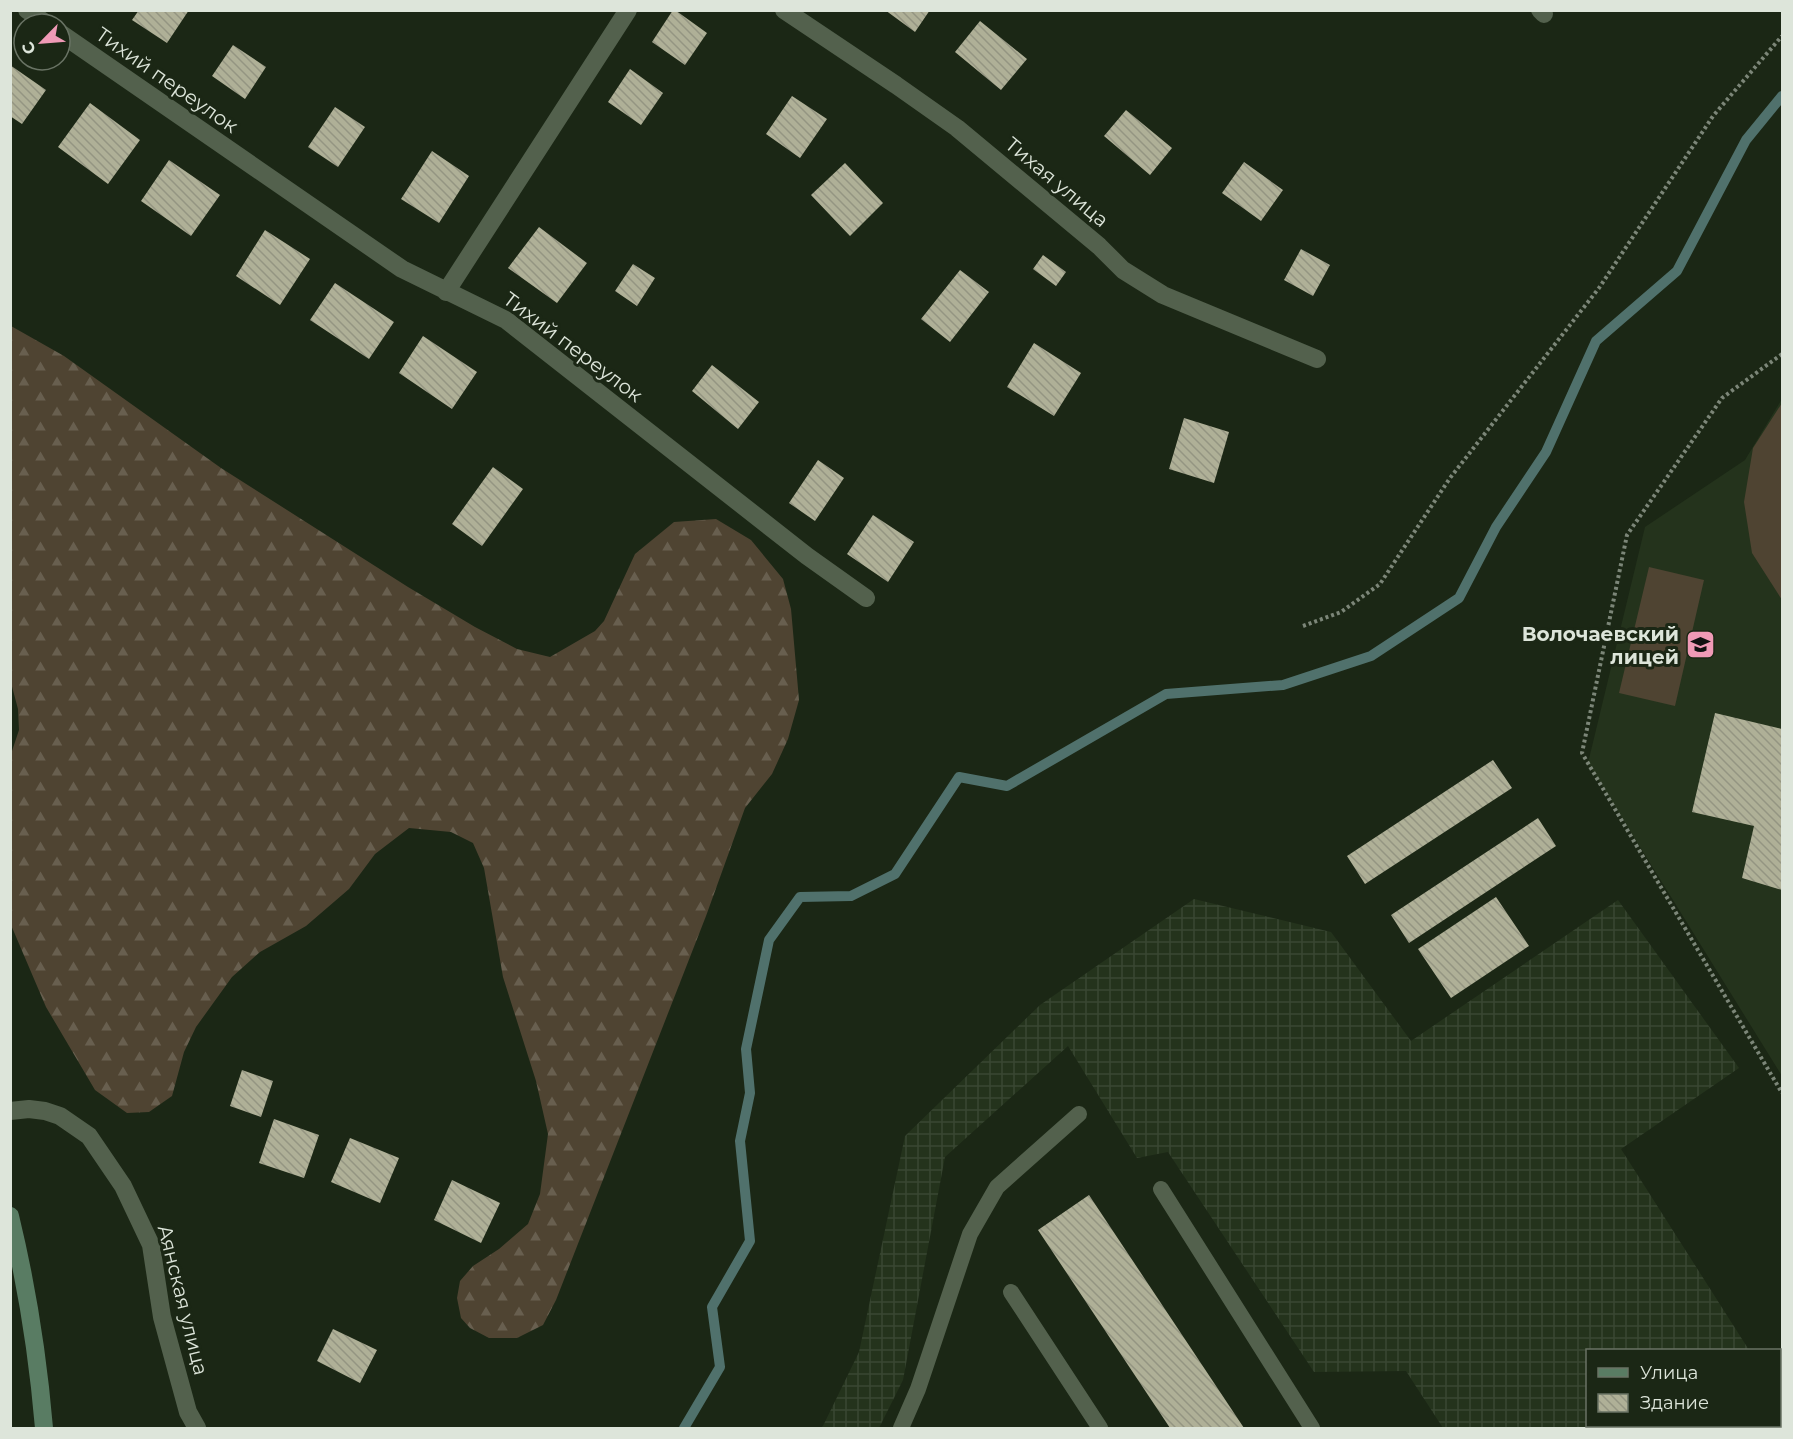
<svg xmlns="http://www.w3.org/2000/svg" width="1793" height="1439" viewBox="0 0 1793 1439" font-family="Montserrat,sans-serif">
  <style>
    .built { fill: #24331c }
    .industrial { fill: url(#industrial-grid) }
    .forest { fill: url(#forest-firs) }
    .pitch { fill: #4f4432 }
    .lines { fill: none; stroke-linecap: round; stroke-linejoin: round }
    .stream { stroke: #50716c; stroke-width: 10 }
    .building { fill: url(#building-back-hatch) }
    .path { stroke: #7c8678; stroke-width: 4; stroke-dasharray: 3 3; stroke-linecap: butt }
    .lane { stroke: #53614d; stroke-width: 16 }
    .street { stroke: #53614d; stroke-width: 18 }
    .secondary { stroke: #597c63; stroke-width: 18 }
    .labels { text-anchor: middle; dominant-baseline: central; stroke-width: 6; stroke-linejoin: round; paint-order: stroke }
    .street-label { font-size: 20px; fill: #dde5da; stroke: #1b2715 }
    .poi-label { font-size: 20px; font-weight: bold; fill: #dde5da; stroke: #1b2715; text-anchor: end }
  </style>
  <defs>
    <pattern id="industrial-grid" width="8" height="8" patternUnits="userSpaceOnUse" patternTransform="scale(1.5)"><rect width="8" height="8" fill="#24331c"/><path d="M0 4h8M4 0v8" fill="none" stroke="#394732"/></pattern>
    <pattern id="forest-firs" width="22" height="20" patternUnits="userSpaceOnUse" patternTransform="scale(1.5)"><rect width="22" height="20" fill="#4f4432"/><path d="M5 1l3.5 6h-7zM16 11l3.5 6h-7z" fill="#685f4f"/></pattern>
    <pattern id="building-back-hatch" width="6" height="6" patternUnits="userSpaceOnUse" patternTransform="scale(1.5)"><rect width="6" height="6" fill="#afb097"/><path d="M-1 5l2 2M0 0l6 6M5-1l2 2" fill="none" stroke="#949582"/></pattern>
  </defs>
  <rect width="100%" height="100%" fill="#1b2715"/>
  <path class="built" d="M1782,399V1076L1588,763L1645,527L1745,460Z"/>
  <path class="industrial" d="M1194,899L1331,932L1411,1041L1618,900L1739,1068L1621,1149L1749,1350H1588V1426H1780V1399L1782,1404V1428H1443L1406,1371L1314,1372L1168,1152L1137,1158L1068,1046L945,1157L903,1380L879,1428H822L859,1352L905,1136L1040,1005Z"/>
  <path class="forest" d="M11,326L64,356L221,468L408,587L475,627L517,649L550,657L595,631L604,621L635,554L674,522L716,519L751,540L783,579L791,609L799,700L788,739L772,774L745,808L706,916L556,1300L543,1325L517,1338H489L470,1328L461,1318L457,1298L460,1281L473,1266L499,1249L528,1224L540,1194L548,1134L536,1081L503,977L484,868L473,843L451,832L409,828L375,854L349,889L306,926L260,952L232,977L196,1027L184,1052L172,1096L149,1112L127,1113L95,1090L46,1007L11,925L10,757L19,730L18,709L10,679Z"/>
  <path class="pitch" d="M1782,403V600L1752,553L1744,502L1753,448Z
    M1649,567L1704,580L1675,706L1619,693Z"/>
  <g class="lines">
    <path class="stream" d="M684,1428L720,1367L712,1307L750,1241L740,1141L750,1093L746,1049L769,940L800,897L851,896L895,874L959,777L1007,786L1166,694L1283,685L1371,656L1459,598L1496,527L1546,452L1596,341L1677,271L1746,140L1782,96"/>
  </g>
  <path class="building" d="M139,10H189L167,43L132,20Z
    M673,10H675L707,33L685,65L652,42Z
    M885,10H930L915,32Z
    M980,21L1027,59L1001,90L955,52Z
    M233,45L266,67L245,99L212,76Z
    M10,65L46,90L22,124L10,116Z
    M630,69L663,93L641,125L608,102Z
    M792,96L827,119L800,158L766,134Z
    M90,103L140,140L108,184L58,147Z
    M335,107L365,127L338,167L308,147Z
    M1126,110L1172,148L1150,175L1104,136Z
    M432,151L469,176L439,223L401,199Z
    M169,160L220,195L191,236L141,201Z
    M1244,162L1283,190L1261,221L1222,193Z
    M845,163L883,203L850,236L811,195Z
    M539,227L587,263L557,303L508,268Z
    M265,230L310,259L280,305L236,276Z
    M1301,249L1330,265L1313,296L1284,280Z
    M1043,255L1066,272L1056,286L1033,269Z
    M633,264L655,278L637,306L615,291Z
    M960,270L989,292L950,342L921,319Z
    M335,283L394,322L369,359L310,320Z
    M423,336L477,372L452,409L399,373Z
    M1034,343L1081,373L1054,416L1007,387Z
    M712,365L759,402L738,429L692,391Z
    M1184,418L1229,432L1214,483L1169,469Z
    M818,460L844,478L815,521L789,503Z
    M493,467L523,489L482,546L452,524Z
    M873,515L914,542L888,582L847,554Z
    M1715,713L1782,729V890L1742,878L1754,826L1692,812Z
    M1493,760L1512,788L1365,884L1347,856Z
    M1538,818L1556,846L1409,943L1391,915Z
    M1496,897L1529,946L1451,998L1418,949Z
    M242,1070L273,1081L261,1117L230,1106Z
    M274,1119L319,1135L304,1178L259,1163Z
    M350,1138L399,1158L380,1203L331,1182Z
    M452,1180L500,1203L481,1243L434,1220Z
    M1089,1195L1244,1428H1170L1038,1230Z
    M333,1329L377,1350L360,1383L317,1361Z"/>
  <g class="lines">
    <path class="path" d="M1782,354L1722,398L1627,535L1582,753L1782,1093
      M1303,626L1341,612L1380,584L1450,478L1599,288L1713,116L1782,36"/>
    <path class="lane" d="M1161,1189L1312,1428
      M1011,1292L1100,1428
      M901,1428L918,1389L970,1234L997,1187L1079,1114"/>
    <path class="street" d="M27,10L47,24
      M784,10L896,85L957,128L1099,246L1123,270L1163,295L1317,359
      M1540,10L1544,14
      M60,33L402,269L506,320L807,556L866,598
      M446,292L628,10
      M10,1111L29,1109L45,1111L60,1116L89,1136L123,1186L151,1245L162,1317L188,1412L197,1428"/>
    <path class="secondary" d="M10,1216C27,1286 38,1357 44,1428"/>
  </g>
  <defs>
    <symbol id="school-square" viewBox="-11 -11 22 22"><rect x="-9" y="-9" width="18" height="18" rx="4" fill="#f09ab6" stroke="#1b2715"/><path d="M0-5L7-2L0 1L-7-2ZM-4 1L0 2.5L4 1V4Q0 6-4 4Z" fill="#111"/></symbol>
  </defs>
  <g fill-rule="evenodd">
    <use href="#school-square" x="1684" y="628" width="33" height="33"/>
  </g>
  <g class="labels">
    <g class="street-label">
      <text transform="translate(167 80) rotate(35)">Тихий переулок</text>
      <text transform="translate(1057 182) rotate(40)">Тихая улица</text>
      <text transform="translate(573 347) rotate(37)">Тихий переулок</text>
      <text transform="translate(183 1300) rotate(76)">Аянская улица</text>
    </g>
    <g class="poi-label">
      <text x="1679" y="634">Волочаевский<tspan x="1679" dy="23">лицей</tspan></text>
    </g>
  </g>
  <rect width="1793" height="1439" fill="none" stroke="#dde5da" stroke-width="24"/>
  <rect x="1586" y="1349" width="195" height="78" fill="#1b2715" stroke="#697364" stroke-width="1.5"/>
  <rect x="1598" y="1368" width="30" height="9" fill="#597c63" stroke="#697364" stroke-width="1.5"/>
  <text x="1640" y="1379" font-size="18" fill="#dde5da">Улица</text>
  <rect x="1598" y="1394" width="30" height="18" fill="url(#building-back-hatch)" stroke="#697364" stroke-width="1.5"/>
  <text x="1640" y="1409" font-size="18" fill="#dde5da">Здание</text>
  <g transform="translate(42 42) rotate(245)"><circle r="28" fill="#1b2715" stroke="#697364" stroke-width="1.5"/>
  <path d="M0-4.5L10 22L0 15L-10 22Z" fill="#f09ab6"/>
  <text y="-9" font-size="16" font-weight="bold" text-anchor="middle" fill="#dde5da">С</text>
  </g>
</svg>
